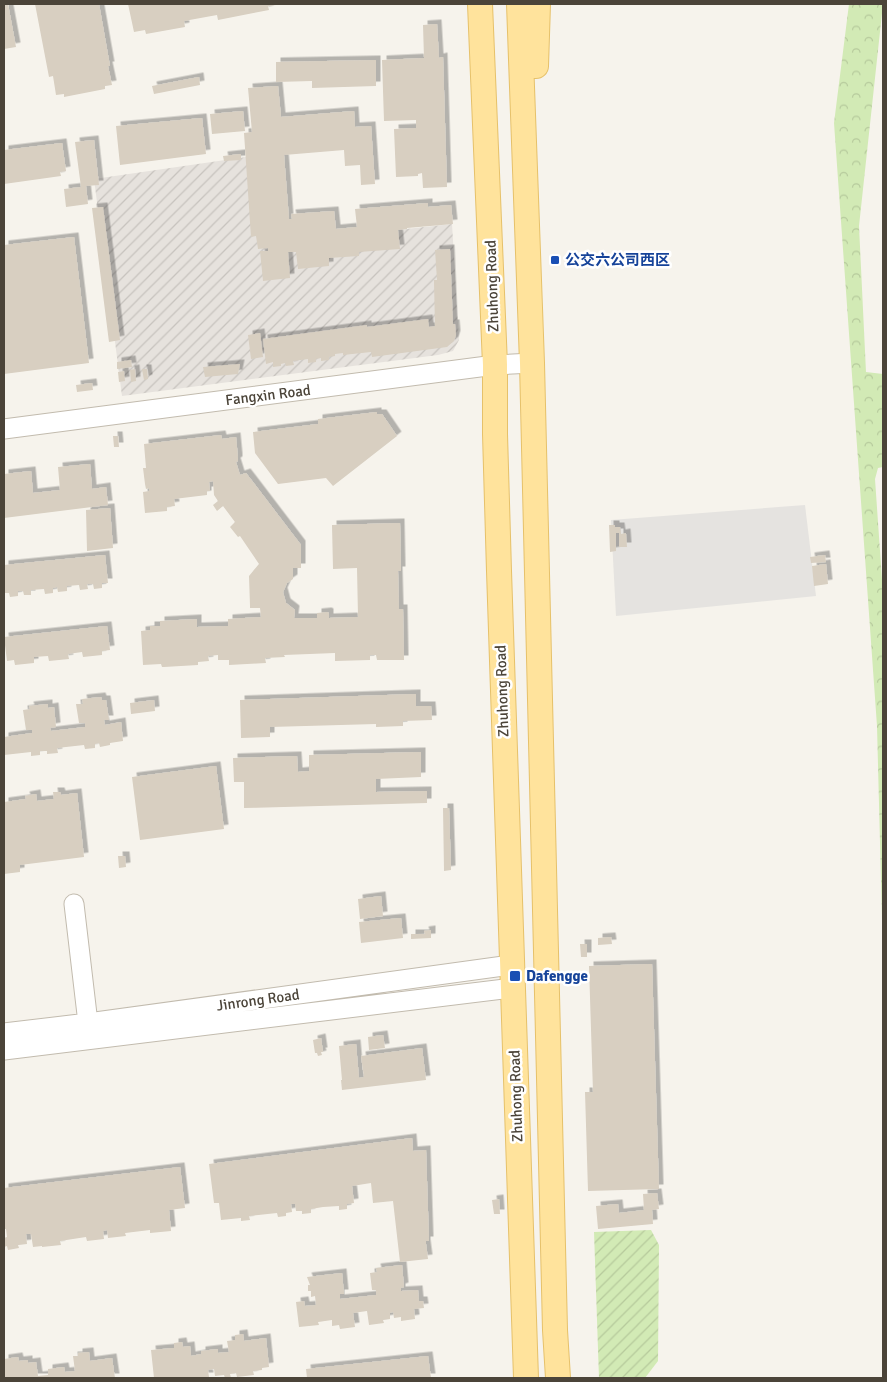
<svg xmlns="http://www.w3.org/2000/svg" width="887" height="1382" viewBox="0 0 887 1382" font-family="Signika,'Noto Sans SC',sans-serif">
  <style>
    .industrial { fill: url(#industrial-furrows) }
    .forest { fill: url(#forest-crowns) }
    .garden { fill: url(#garden-furrows) }
    .parking { fill: #e5e3e0 }
    .building { fill: #d8cfc1; filter: url(#shadow) }
    .lines { fill: none; stroke-linecap: round; stroke-linejoin: round }
    .minor-casing { stroke: #c2bbae; stroke-width: 21 }
    .major-casing { stroke: #e6c16a; stroke-width: 26 }
    .minor { stroke: #fff; stroke-width: 19 }
    .major { stroke: #ffe39c; stroke-width: 24 }
    .transit-dot { fill: #1a4fb4; stroke: #fff; stroke-width: 2 }
    .labels { text-anchor: middle; dominant-baseline: central; stroke-width: 5; stroke-linejoin: round; paint-order: stroke }
    .transit-label { font-size: 15px; font-weight: bold; fill: #164399; stroke: #fff; text-anchor: start }
    .street-label { font-size: 15px; fill: #4b4439; stroke: #fff }
  </style>
  <defs>
    <pattern id="industrial-furrows" width="10" height="10" patternUnits="userSpaceOnUse" patternTransform="scale(1.25)"><rect width="10" height="10" fill="#e6e2dd"/><path d="M-1 1l2-2M0 10L10 0M9 11l2-2" fill="none" stroke="#c7c3be"/></pattern>
    <pattern id="forest-crowns" width="20" height="18" patternUnits="userSpaceOnUse" patternTransform="scale(1.25)"><rect width="20" height="18" fill="#d2eab5"/><path d="M2 6a3 3 0 1 1 6 0M12 15a3 3 0 1 1 6 0" fill="none" stroke="#b6ca9c"/></pattern>
    <pattern id="garden-furrows" width="10" height="10" patternUnits="userSpaceOnUse" patternTransform="scale(1.25)"><rect width="10" height="10" fill="#d2eab5"/><path d="M-1 1l2-2M0 10L10 0M9 11l2-2" fill="none" stroke="#b6ca9c"/></pattern>
    <filter id="shadow"><feDropShadow dx="4.5" dy="-4.5" stdDeviation="0" flood-color="#0004"/></filter>
  </defs>
  <rect width="100%" height="100%" fill="#f6f3ec"/>
  <path class="industrial" d="M253,156L259,245L452,224L459,340L453,351L438,355L122,396L94,179Z"/>
  <path class="forest" d="M849,4H883L859,226L866,372L883,374V467L878,468L875,479L883,594V959L877,726L834,123Z"/>
  <path class="garden" d="M651,1230L659,1245L658,1361L645,1378H599L594,1232Z"/>
  <path class="parking" d="M805,505L816,596L616,616L611,520Z"/>
  <path class="building" d="M4,4H8L16,47L4,49Z
    M35,4H99L110,66H108L112,85L105,86V89L64,97V94L56,95L53,76L49,77Z
    M128,4H276V5L268,6L269,10L218,20L217,15L184,21L185,27L146,34L145,30L134,32Z
    M437,24L439,58L443,57L447,187L423,188L422,173L418,174V176L396,177L394,129L416,128V120L384,121L382,60L424,58L423,25Z
    M376,60V86L312,88V81L276,82V62Z
    M199,77L200,85L154,94L152,86Z
    M278,86L281,117L354,111L355,127L371,126L375,184L361,185L360,165L345,166L344,150L284,155L289,219H292L291,214L334,211L336,229L357,227L355,209L428,203V207L451,205L453,224L407,228V229L398,230L400,249L359,252V256L329,258V266L298,269L296,252H288L290,278L263,281L260,251H268V248L258,249L256,236L251,237L244,133L252,132L248,88Z
    M243,111L245,131L212,134L210,114Z
    M202,118L206,154L120,165L116,126Z
    M94,140L99,185L86,186L88,204L66,207L64,189L81,187L75,142Z
    M62,143L66,171L60,172L61,176L4,184V150Z
    M241,154V160L224,161L223,156Z
    M103,207L120,340L109,342L92,208Z
    M74,237L89,363L4,374V245Z
    M450,249L453,324H455L456,335L454,341L447,347L372,357L371,352L343,355V353L335,354V356L329,357V360L321,361V358L316,359V362L308,363V359L293,361L294,365L286,366L285,363L281,364V366L273,367V362L266,364L263,339L367,325V327L428,319L429,327L435,326L434,282V280H437L435,250Z
    M260,333L263,357L251,359L248,335Z
    M131,360L132,367L117,369V362Z
    M240,364L238,374L205,377L203,367Z
    M135,369L136,381L131,382L130,370Z
    M142,369H147L148,379L144,380Z
    M124,371L125,381L119,382L118,372Z
    M92,383L93,390L77,392L76,385Z
    M377,412V414H382L397,436L333,486L326,478L278,484L255,453L253,432L318,424V419Z
    M221,435L222,439L236,437L238,458V461L236,462L240,475L246,473L301,545V568H293V579L287,583L283,592L286,603L295,610L294,618H317V613L327,612L329,613V618L358,617L357,568L333,569L332,525L400,523L401,571H398L399,609H403L404,660H377L376,655H370V660L335,661V653L284,655L285,657L265,658L266,663L229,665V660H218V655L208,656L209,661L198,662V665L164,667H162L161,664L143,665L141,631L150,630V626H160V621L197,619V627L228,626V619L261,617L260,608H250V606L249,576L259,564L240,536L238,537L230,527L235,522L223,506L217,511L213,505L218,501L214,495L213,481L209,482L210,491H207V495L174,499L175,506L167,507V511L145,513L143,492L149,491V488L146,489L145,484L143,468H146L144,444Z
    M113,436H118L119,447H114Z
    M90,464L92,489L106,487L108,505L4,518V474L31,471L33,493L60,490L58,467Z
    M110,508L113,548L87,551L86,510Z
    M609,525H615V527H620L621,534L626,533L627,547H619V533H616V551L610,552Z
    M105,555L108,583H102V588L94,589L93,584H87L88,589L80,590L79,585L67,586V591L58,592L57,587L53,588V593L45,594L44,589L31,590V595H24L23,591H18V596L10,597L9,593H4V565Z
    M825,555L826,562L811,563L810,557Z
    M826,564L828,584L814,586L812,566Z
    M107,626L110,650L102,651V655L83,657L82,652L68,654L69,659L49,661L48,656L34,657V663L15,665L14,660L7,661L4,637Z
    M416,694V706H431L432,720L403,721V726L376,727V724L270,727V737L241,738L240,700Z
    M101,697L102,700H106L109,720H104L105,725L121,722L123,741L110,743V745L100,747L99,743L95,744V748L85,749L84,745L57,748L58,753L47,754V751H40V755L31,756V752L4,755V737L32,733V730H26L23,710L30,709L29,706L48,704V708L54,707L56,727L50,728L51,731L85,727V723H79L76,704H83L82,699Z
    M154,700L155,711L131,714L130,703Z
    M421,752V777L376,779V792L427,791V803L244,808V782H234L233,758L297,756L298,772L309,771V755Z
    M216,766L224,829L140,840L132,777Z
    M53,792H60L61,795L77,793L84,857L20,865V872L4,874V802L26,799L25,796L36,794L37,801L54,799Z
    M443,808H449L451,870L444,871Z
    M118,856H125L126,867L119,868Z
    M381,896L383,916L360,919L358,899Z
    M401,918L403,938L361,943L359,922Z
    M431,930V938L411,939V934H425L424,931Z
    M611,937L612,944L598,945V938Z
    M580,944H587V957H581Z
    M652,964L659,1189L588,1191L585,1092H593L589,966Z
    M383,1035L385,1048L369,1050L368,1037Z
    M321,1038L323,1052H321L322,1055L318,1056L317,1053H315L313,1040Z
    M356,1044L359,1078L364,1077L361,1056L422,1048L426,1080L342,1090L341,1080H342L339,1046Z
    M412,1138L413,1151L426,1150L429,1241H426V1244L428,1259L400,1262L393,1201L373,1203L371,1183L352,1186L354,1203L347,1204V1209L339,1210V1206L323,1207L311,1209V1213L302,1214V1211H296L295,1204H291L292,1212L286,1213V1216L278,1217L277,1213L249,1216L250,1220L241,1221V1218L221,1220L219,1203H214L209,1164Z
    M180,1167L185,1208L169,1210L171,1231L150,1233V1230L125,1233L126,1236L108,1238L107,1230L103,1231L104,1239L87,1241L86,1237L60,1241L61,1245L42,1247V1246L33,1247L31,1234H26L27,1244L18,1245L19,1248L8,1250L7,1246L4,1247V1238L7,1237L6,1229H4V1188Z
    M657,1193L659,1209L652,1210L653,1224L598,1229L596,1206L618,1204L619,1213L644,1210L643,1194Z
    M499,1199L500,1214H494L492,1200Z
    M402,1265L404,1287L401,1288V1291L418,1290L419,1301H423L424,1308L414,1309L415,1319L401,1321V1317L394,1318L393,1312L390,1313V1319L383,1320L384,1323L369,1325L367,1311L353,1313L355,1327L340,1329L339,1325L332,1326V1320L318,1322L319,1325L299,1327L296,1302L304,1301L305,1306L316,1305L315,1296L311,1297V1291H308V1285H310L307,1277L342,1273L344,1294H340V1299L376,1295V1290H372L370,1273L377,1272L376,1268Z
    M243,1334L244,1341L266,1338L269,1367L262,1368V1370L253,1371L254,1375L237,1377L236,1373L230,1374L231,1378H225L224,1375L215,1376L214,1369L208,1370L209,1377L154,1378L151,1350L174,1348V1343L182,1342L183,1347L190,1346L191,1356L201,1354V1351L218,1349V1353L229,1352L227,1341L235,1340V1335Z
    M89,1352L90,1361L112,1358L115,1378H4V1359L18,1357L19,1361L28,1360V1363L36,1362L38,1376L48,1375V1369L64,1367L65,1372L75,1371L73,1356H78V1353Z
    M428,1356L431,1378H307L306,1369Z"/>
  <g class="lines">
    <defs>
      <path id="minor" d="M4,429L495,365L532,363
        M74,904L88,1023
        M4,1033L88,1023L511,965
        M4,1050L512,988"/>
      <path id="major" d="M480,4L495,365V434L499,571L526,1378
        M519,4L532,363L555,1330L558,1378
        M536,66L538,4"/>
    </defs>
    <use href="#minor" class="minor-casing"/>
    <use href="#major" class="major-casing"/>
    <use href="#minor" class="minor"/>
    <use href="#major" class="major"/>
  </g>
  <g class="transit-dot">
    <rect x="550" y="255" width="10" height="10" rx="2.5"/>
    <rect x="509" y="970" width="12" height="12" rx="2.5"/>
  </g>
  <g class="labels">
    <g class="transit-label">
      <text x="565" y="260">公交六公司西区</text>
      <text x="526" y="976">Dafengge</text>
    </g>
    <g class="street-label">
      <text transform="translate(492 286) rotate(-92)">Zhuhong Road</text>
      <text transform="translate(268 395) rotate(-7)">Fangxin Road</text>
      <text transform="translate(502 691) rotate(-92)">Zhuhong Road</text>
      <text transform="translate(258 1000) rotate(-8)">Jinrong Road</text>
      <text transform="translate(516 1096) rotate(-92)">Zhuhong Road</text>
    </g>
  </g>
  <rect width="887" height="1382" fill="none" stroke="#4b4439" stroke-width="10"/>
</svg>
